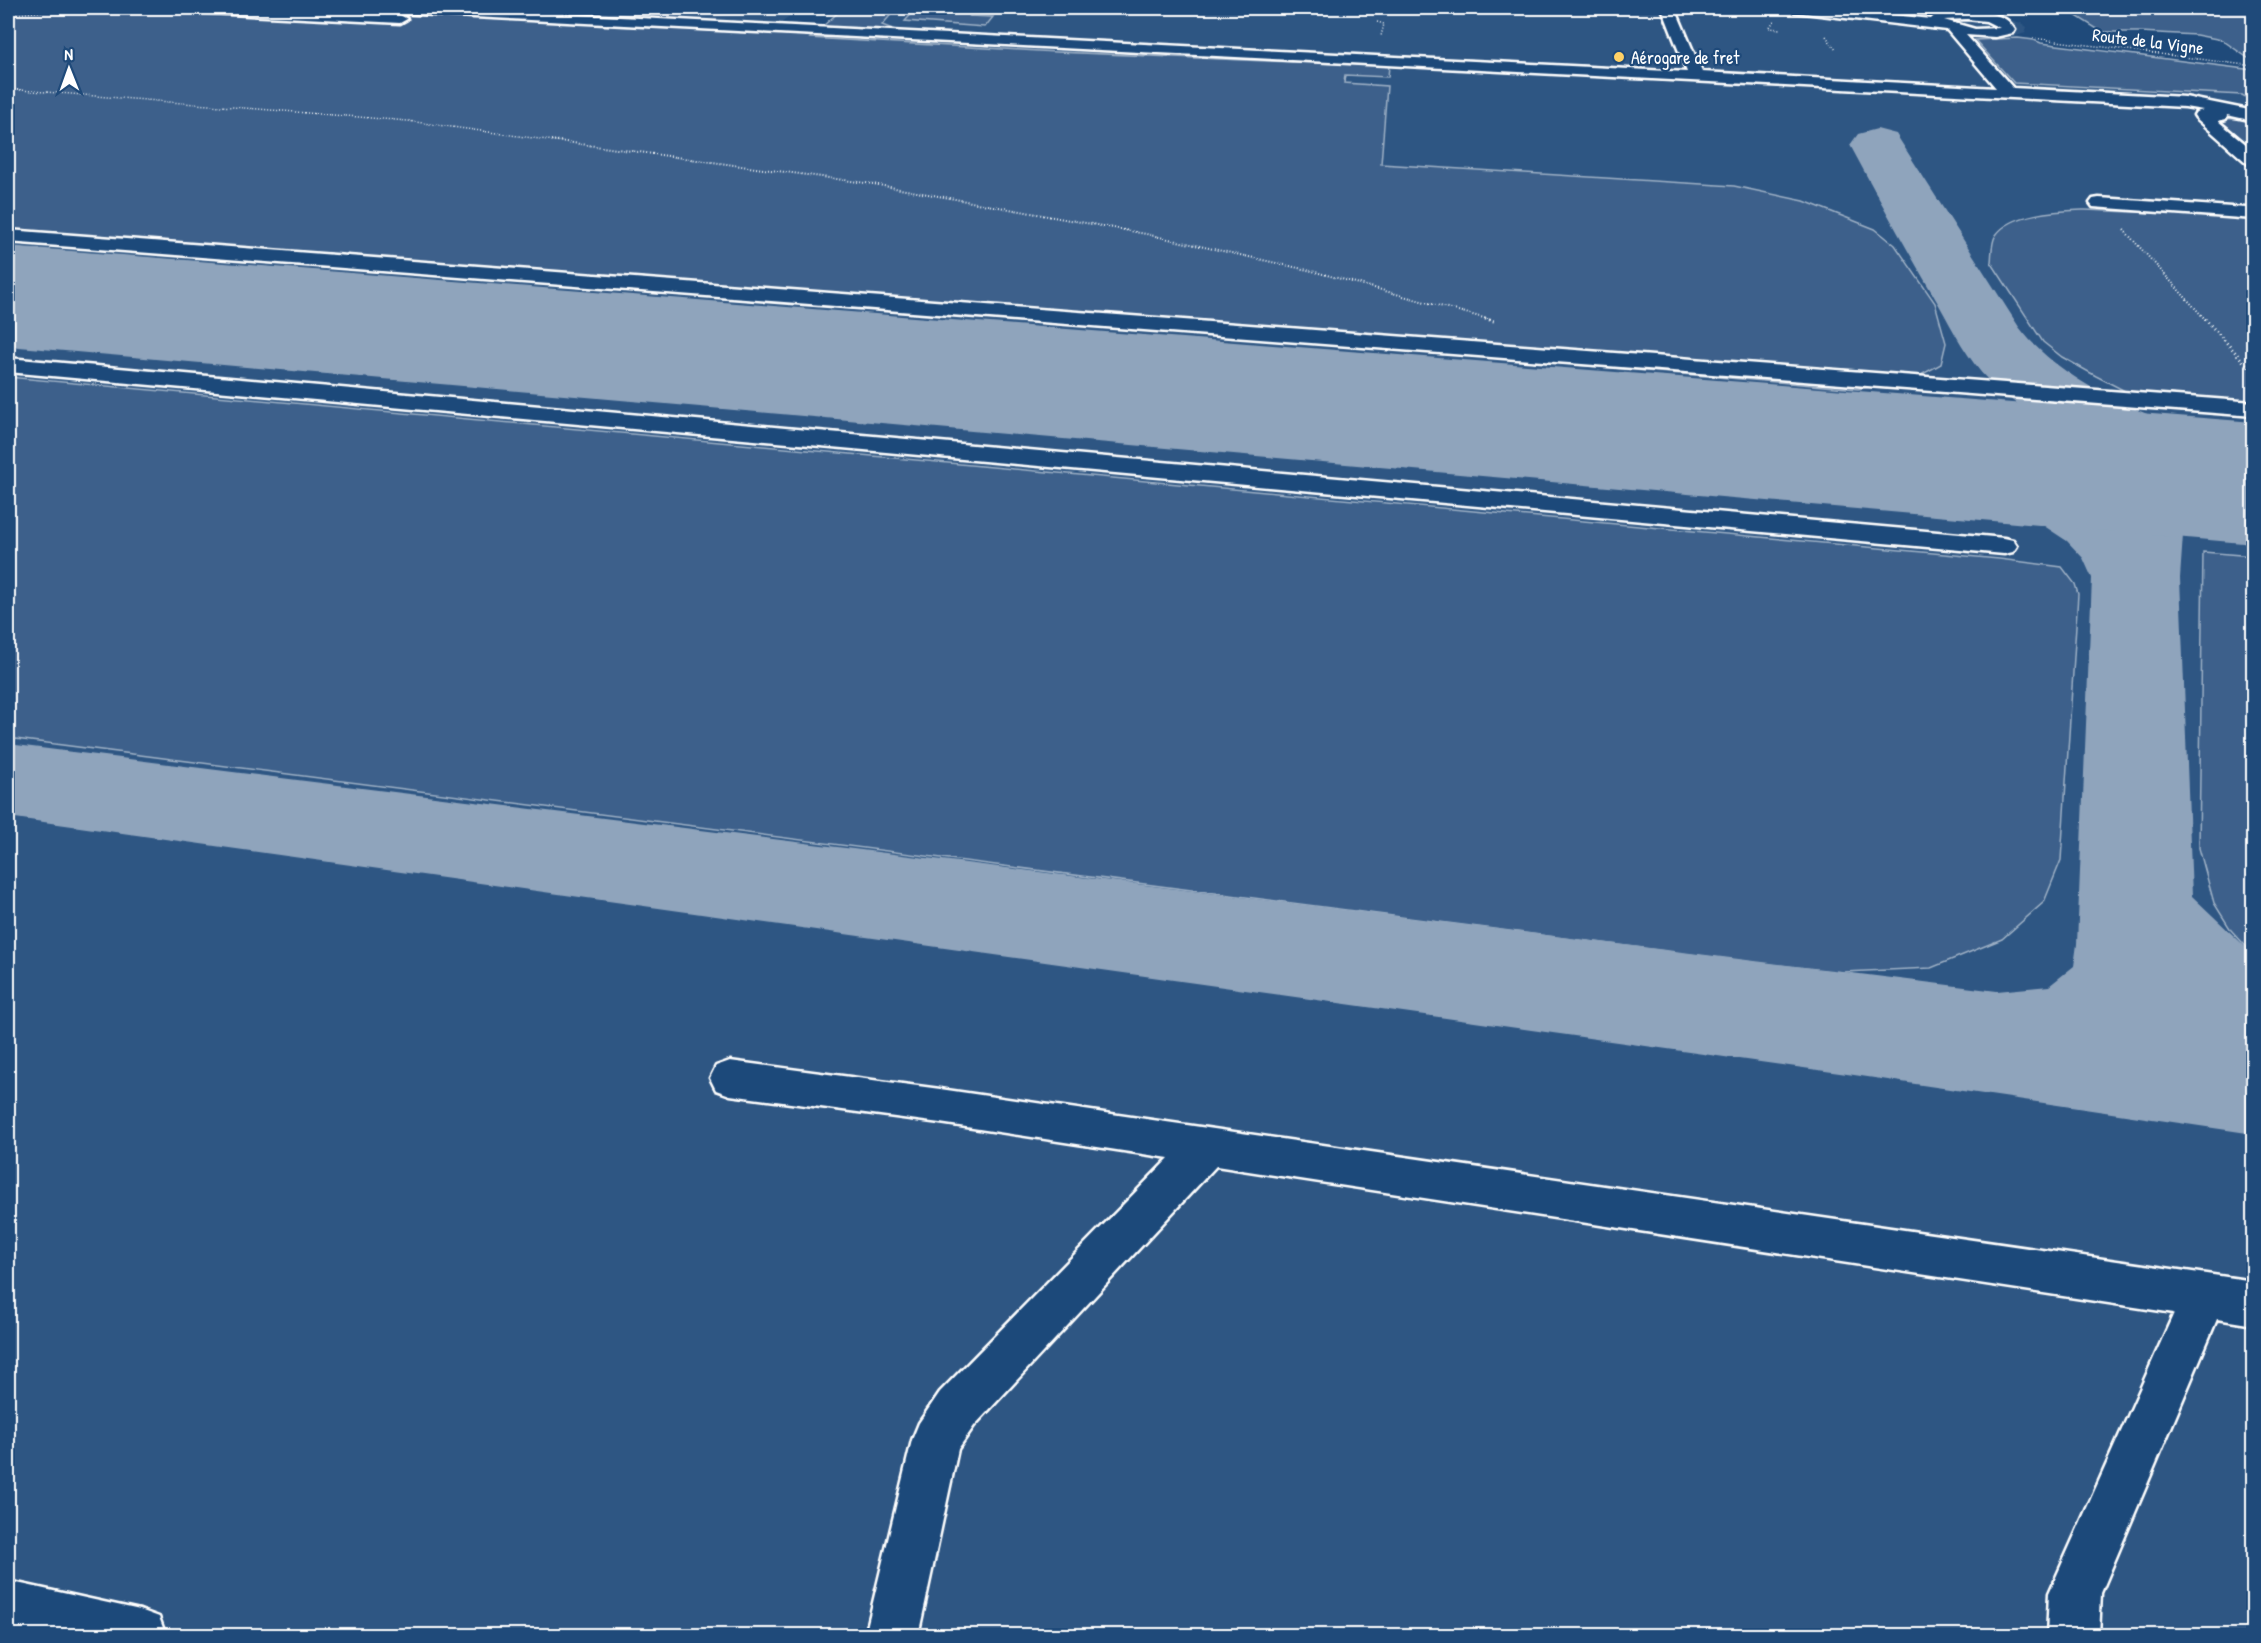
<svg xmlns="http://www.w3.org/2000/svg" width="2261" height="1643" viewBox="0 0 2261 1643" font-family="'Patrick Hand',sans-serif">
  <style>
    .built { fill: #2e5683 }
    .green { fill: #3c618b; stroke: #9eb0c5; stroke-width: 1.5 }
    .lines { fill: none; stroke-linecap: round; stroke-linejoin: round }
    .taxiway { fill: #8fa4bc; fill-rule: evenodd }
    .runway { fill: #8fa4bc; fill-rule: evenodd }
    .minor-casing { stroke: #fff; stroke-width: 5 }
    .path-far2 { stroke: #fff; stroke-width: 1.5; stroke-dasharray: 1 2; stroke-linecap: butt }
    .path-far1 { stroke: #fff; stroke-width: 2; stroke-dasharray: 1 2; stroke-linecap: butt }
    .path { stroke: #fff; stroke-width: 3; stroke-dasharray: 1 3; stroke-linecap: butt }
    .minor { fill: #1f4a7a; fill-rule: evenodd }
    .poi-dot { fill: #ffd166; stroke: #1f4a7a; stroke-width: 2 }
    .labels { text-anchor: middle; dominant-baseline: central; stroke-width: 4.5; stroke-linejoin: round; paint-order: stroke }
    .far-street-label { font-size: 18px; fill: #fff; stroke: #1f4a7a }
    .far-poi-label { font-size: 18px; fill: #fff; stroke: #1f4a7a; text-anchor: start }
  </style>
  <rect width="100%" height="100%" fill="#1f4a7a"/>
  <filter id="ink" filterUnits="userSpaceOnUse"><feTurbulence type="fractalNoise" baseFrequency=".0167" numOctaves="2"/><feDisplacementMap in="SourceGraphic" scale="12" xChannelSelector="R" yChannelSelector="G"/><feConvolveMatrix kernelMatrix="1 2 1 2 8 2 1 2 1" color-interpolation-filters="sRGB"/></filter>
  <g filter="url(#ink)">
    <path class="built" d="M8,8H801L780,24L821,27L843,8H2048L1976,9L2021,23L2027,27L2025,33L2014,37L1973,38L2014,83L2242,95L2253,103V1635L8,1636Z"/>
    <path class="green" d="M8,8H299L813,35L810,38L1056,52L1389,66L1388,77L1345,75L1344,83L1387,86L1381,164L1734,186L1804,201L1875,229L1895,245L1935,303L1946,343L1941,364L1912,380L1858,389L8,232Z
      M843,8H892L895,10L882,25L898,31L822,27Z
      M917,8H967L964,12L973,13L970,16L993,17L985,27L905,21Z
      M2253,8V58H2248L2222,40L2196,35L2140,32H2102L2070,12Z
      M2018,38L2034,40L2041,43L2253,70V101L2242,95L2014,83L1975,40Z
      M2218,118L2253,120V149Z
      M2085,210L2253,217V403L2167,397L2125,391L2096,376L2062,357L2043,342L1991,262C1992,254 1991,242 1996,235C2012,212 2060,211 2085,210Z
      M8,377L1999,559L2062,567L2075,584L2078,594L2061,860L2044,902L2002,939L1931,968L1844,972L1759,963L8,738Z
      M2203,552L2253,556V954L2231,930L2214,903L2199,848Z"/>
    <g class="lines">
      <path class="taxiway" d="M1877,129L1896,134L2019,327C2069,393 2175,428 2254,447V509L2200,512L2184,521L2180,578L2192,896L2254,955V1134L1854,1075L8,817V744L1997,991L2049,986L2074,966L2077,944L2092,578L2083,558L2067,541L2026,514L1959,488L1901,480L1625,454L1598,447L1587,431L1598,415L1625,408C1689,414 1752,419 1816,425C1923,434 2020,441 2114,498C2128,482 2143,476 2162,471C2101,451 2037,426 1989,381C1968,360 1953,330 1939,305C1908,252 1879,199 1850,145L1858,134Z
        M86,283L110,289L119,303L110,317L86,323L42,324L8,330V290L42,284Z"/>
      <path class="runway" d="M8,246L2254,422V544L8,346Z"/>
      <defs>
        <path id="minor" d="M184,8H257L400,15L407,19L400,23L191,12Z
          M371,8H445L1687,72L1662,8H1675L1702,72L1996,88L1947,30L1795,12L1788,8H1827L1931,19C1943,5 1990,10 2005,19C2010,22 2012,26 2015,30L2013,33L1995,37L1966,35L2013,88L2185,97L2254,111V121L2227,115L2226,119L2218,121L2254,151V165L2248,164L2196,118L2194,115L2196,112L2203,110L2185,107L378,12ZM1967,19L1986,21L2000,28L1975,29L1944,20Z
          M2099,198L2246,208L2254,205V219L2093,207L2090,203L2093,199Z
          M8,230L2254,402V416L8,242Z
          M8,358L2004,538L2013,540L2017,546L2013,552L2004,554L8,372Z
          M730,1061L940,1089L2254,1281V1325L2217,1319L2101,1593L2099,1636H2047L2049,1593L2174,1313L1216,1166L974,1426L958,1449L918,1636H865L912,1440L919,1423L940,1392L1169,1158L940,1123L730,1095L716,1090L710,1078L716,1066Z
          M8,1581L140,1610L159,1617L166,1636H19L8,1633Z"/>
      </defs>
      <use href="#minor" class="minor-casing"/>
      <path class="path-far2" d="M8,15L73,8
        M1774,21L1769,28L1780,29
        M1377,22L1384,24L1381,36
        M1826,36L1836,50
        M2033,38L2254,66
        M8,89L408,121L562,142"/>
      <path class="path-far1" d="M551,140L873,184L1146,234L1312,271L1491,320
        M2124,230L2206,320"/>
      <path class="path" d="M1485,319L1494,321
        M2205,319L2254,373"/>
      <use href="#minor" class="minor"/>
    </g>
  </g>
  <circle class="poi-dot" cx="1619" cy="57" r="6"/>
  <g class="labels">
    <g class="far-street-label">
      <text transform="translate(2148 41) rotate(7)">Route de la Vigne</text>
    </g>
    <g class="far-poi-label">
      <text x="1631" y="57">Aérogare de fret</text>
    </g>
  </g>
  <rect width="2261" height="1643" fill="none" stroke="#1f4a7a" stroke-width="30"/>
  <rect x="15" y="15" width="2231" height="1613" fill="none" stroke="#fff" stroke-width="2" filter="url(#ink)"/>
  <g transform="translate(69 69) rotate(359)" stroke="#1f4a7a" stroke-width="4.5" paint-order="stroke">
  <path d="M0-4.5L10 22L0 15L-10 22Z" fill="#ffffff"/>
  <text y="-9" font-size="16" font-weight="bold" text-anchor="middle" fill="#ffffff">N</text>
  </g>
</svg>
